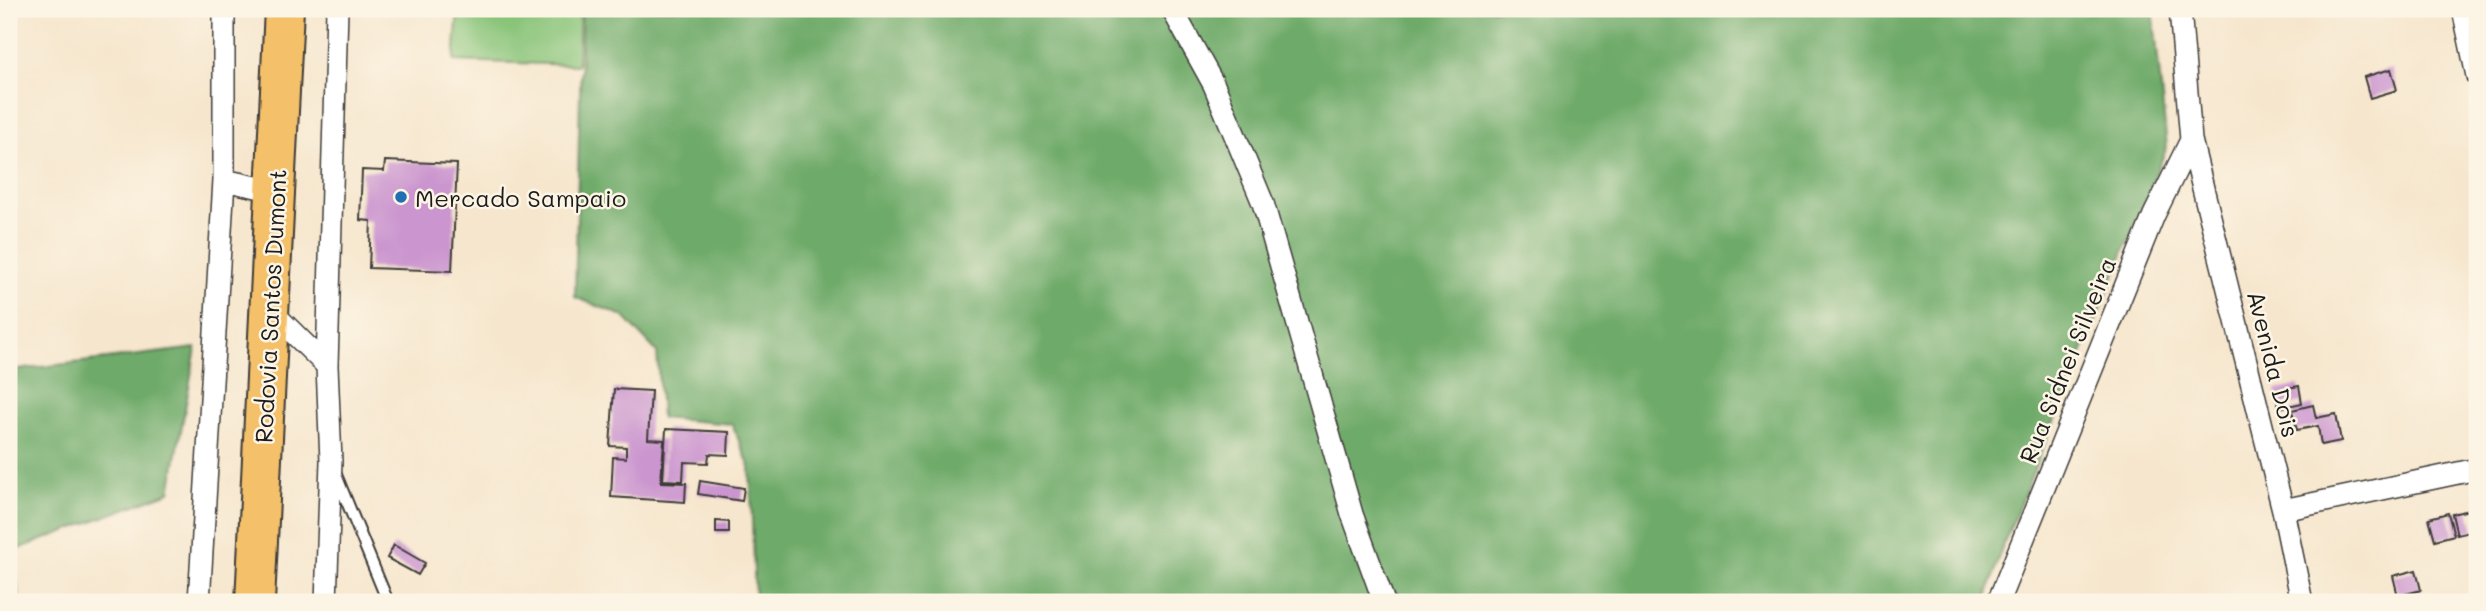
<svg xmlns="http://www.w3.org/2000/svg" width="2486" height="611" viewBox="0 0 2486 611" font-family="Mali,sans-serif">
  <style>
    .green { fill: #89c479; stroke: #52704a; stroke-width: 2 }
    .forest { fill: #6eaa69; stroke: #456342; stroke-width: 2 }
    .building { fill: #cb95cf }
    .lines { fill: none; stroke-linecap: round; stroke-linejoin: round }
    .lane-casing { stroke: #3d3a37; stroke-width: 14 }
    .street-casing { stroke: #3d3a37; stroke-width: 24 }
    .highway-casing { stroke: #3d3a37; stroke-width: 42 }
    .lane { stroke: #fff; stroke-width: 10 }
    .street { stroke: #fff; stroke-width: 21 }
    .highway { stroke: #f4c16a; stroke-width: 38 }
    .poi-dot { fill: #1f6fb2; stroke: #fcf5e5; stroke-width: 2.5 }
    .labels { text-anchor: middle; dominant-baseline: central; stroke-width: 5; stroke-linejoin: round; paint-order: stroke }
    .poi-label { font-size: 24px; fill: #1c1c1c; stroke: #fcf5e5; text-anchor: start }
    .street-label { font-size: 24px; fill: #1c1c1c; stroke: #fcf5e5 }
  </style>
  <rect width="100%" height="100%" fill="#fcf5e5"/>
  <filter id="ink" filterUnits="userSpaceOnUse"><feTurbulence type="fractalNoise" baseFrequency=".0143" numOctaves="2"/><feDisplacementMap in="SourceGraphic" scale="14" xChannelSelector="R" yChannelSelector="G"/><feConvolveMatrix kernelMatrix="1 2 1 2 8 2 1 2 1" color-interpolation-filters="sRGB"/></filter>
  <filter id="wash" filterUnits="userSpaceOnUse"><feTurbulence type="fractalNoise" baseFrequency=".00686" numOctaves="4" result="noise"/><feDisplacementMap in="SourceGraphic" scale="28" xChannelSelector="R" yChannelSelector="G"/><feGaussianBlur stdDeviation="1.57" result="paint"/><feColorMatrix in="noise" values="0 0 0 0 0 0 0 0 0 0 0 0 0 0 0 0 0 1.4 0 .05"/><feComposite in="paint" operator="in"/></filter>
  <g filter="url(#wash)">
    <rect width="100%" height="100%" fill="#f6e6cd"/>
    <path class="green" d="M458,9H580L578,65L454,61Z"/>
    <path class="forest" d="M582,9H2153L2167,147L2000,553L1986,602H755L750,467L732,424L661,418L657,352L623,316L575,297Z
      M196,348L170,492L13,551L19,602H9V371Z"/>
    <g id="blocks">
      <path class="building" d="M2391,69L2397,90L2370,98L2364,77Z
        M385,161L457,164L452,271L369,268L371,221L360,220L362,170L384,171Z
        M2299,386L2302,403L2279,408L2276,390Z
        M614,389L651,391L648,439L664,440L661,482L686,483L685,502L611,497L613,457L626,458V447L610,446Z
        M2313,405L2316,418L2336,414L2341,441L2321,445L2318,426L2297,430L2292,410Z
        M666,429L729,432L728,455L709,454L708,463L684,462L683,481L663,480Z
        M700,481L744,488L742,501L698,494Z
        M2469,510L2474,531L2457,535L2452,514Z
        M2448,513L2454,535L2435,540L2429,518Z
        M716,521L729,522V533H716Z
        M394,545L425,563L418,575L387,558Z
        M2416,570L2421,590L2398,596L2393,576Z"/>
    </g>
  </g>
  <g filter="url(#ink)">
    <use href="#blocks" fill-opacity="0" stroke="#3d3a37" stroke-width="2"/>
    <g class="lines">
      <defs>
        <path id="lane" d="M336,475L388,602"/>
        <path id="street" d="M1172,9L1214,85L1263,203L1352,514L1384,602
          M2180,9L2191,140L2283,510L2302,602
          M2463,9L2477,76
          M224,180L275,191
          M270,310L327,366L331,461L326,602
          M327,366L337,9
          M2283,510L2477,469
          M199,602L224,180V9
          M1998,602L2154,215L2191,140"/>
        <path id="highway" d="M255,602L284,9"/>
      </defs>
      <use href="#lane" class="lane-casing"/>
      <use href="#street" class="street-casing"/>
      <use href="#highway" class="highway-casing"/>
      <use href="#lane" class="lane"/>
      <use href="#street" class="street"/>
      <use href="#highway" class="highway"/>
    </g>
  </g>
  <circle class="poi-dot" cx="401" cy="197" r="7"/>
  <g class="labels">
    <g class="poi-label">
      <text x="415" y="197">Mercado Sampaio</text>
    </g>
    <g class="street-label">
      <text transform="translate(270 306) rotate(-87)">Rodovia Santos Dumont</text>
      <text transform="translate(2067 360) rotate(-68)">Rua Sidnei Silveira</text>
      <text transform="translate(2274 364) rotate(76)">Avenida Dois</text>
    </g>
  </g>
  <rect width="2486" height="611" fill="none" stroke="#fcf5e5" stroke-width="35"/>
</svg>
